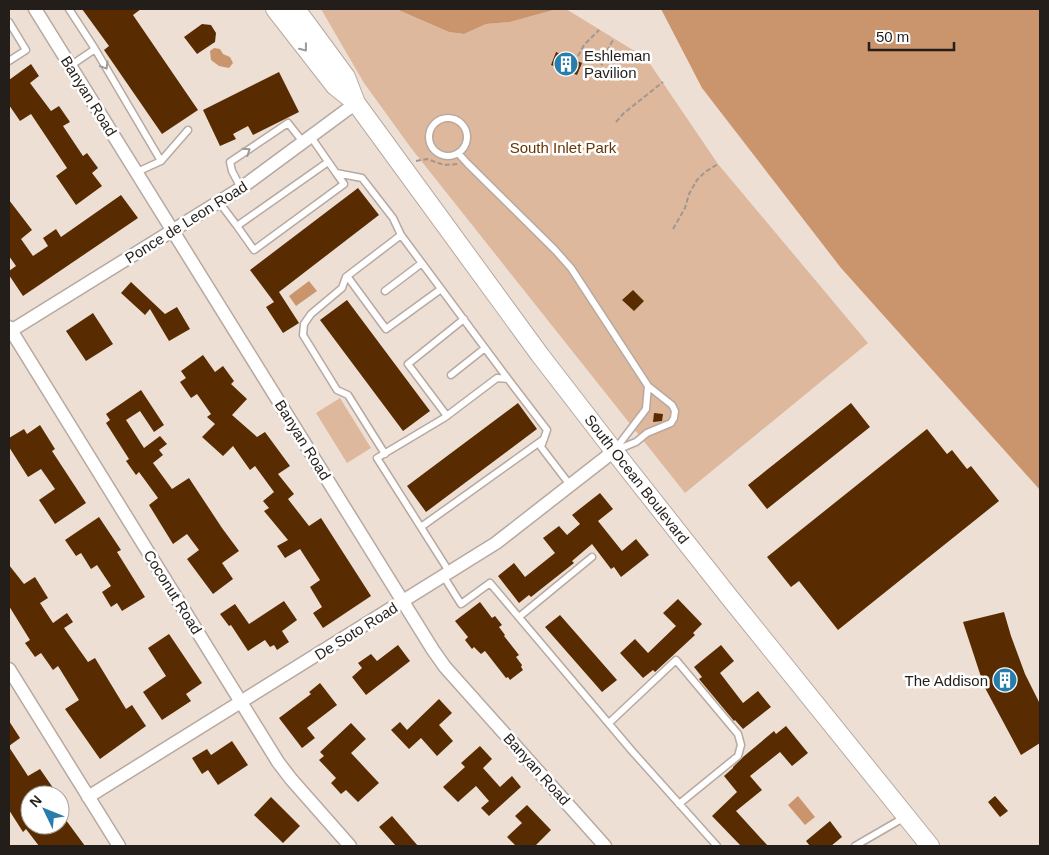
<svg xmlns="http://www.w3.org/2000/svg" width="1049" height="855" viewBox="0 0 1049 855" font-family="Helvetica,sans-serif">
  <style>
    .green { fill: #ddb89d }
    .water { fill: #ca956d }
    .building { fill: #582c00 }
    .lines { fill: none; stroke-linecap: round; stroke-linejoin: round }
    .service-casing { stroke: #b7a9a0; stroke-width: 9 }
    .minor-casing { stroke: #b7a9a0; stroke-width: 15 }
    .secondary-casing { stroke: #b7a9a0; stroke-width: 20 }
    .path { stroke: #a2968f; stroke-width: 2; stroke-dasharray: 5 2.5; stroke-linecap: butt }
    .service { stroke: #fff; stroke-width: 6 }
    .minor { stroke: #fff; stroke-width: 12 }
    .secondary { stroke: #fff; stroke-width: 18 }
    .oneway { stroke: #9c9a98 }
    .labels { text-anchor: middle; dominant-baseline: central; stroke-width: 5; stroke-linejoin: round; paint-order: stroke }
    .poi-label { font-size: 15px; fill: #241e1b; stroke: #fff; text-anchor: start }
    .street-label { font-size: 15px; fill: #241e1b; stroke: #fff }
    .park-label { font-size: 15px; fill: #673502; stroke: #fff }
  </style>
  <rect width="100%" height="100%" fill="#eedfd5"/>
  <path class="green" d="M321,9H396L449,32L464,34L486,24L510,22L557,9H566L646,58L718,164L868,343L685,493L411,148L364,83Z
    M340,398L371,448L347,463L316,413Z"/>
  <path class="water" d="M396,9H557L510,22L486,24L464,34L449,32Z
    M661,9H1040V490L841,268L702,88Z
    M214,48L220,49L223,54L230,57L233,63L229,68L219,66L211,60L210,51Z
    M309,281L317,291L296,306L289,296Z
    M798,796L815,817L805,825L788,805Z"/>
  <path class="building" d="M82,9H141L133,15L198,110L162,134L104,50L109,46Z
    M202,24L211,25L216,33L215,42L197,54L184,37Z
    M556,52L582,63L577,75L551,65Z
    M31,64L39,76L30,83L51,111L59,106L70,122L63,126L83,156L87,153L98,168L92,173L102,186L76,205L56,176L67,168L31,114L20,121L9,105V80Z
    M279,72L299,112L253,135L248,126L233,134L236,139L220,146L203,110Z
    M358,188L379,215L279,292L299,323L283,333L266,307L274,302L250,270Z
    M121,195L138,218L23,296L9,275V271L16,266L9,256V200L32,230L21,239L33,256L48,246L43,238L56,229L61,237Z
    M131,282L165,314L177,307L190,329L169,341L150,309L145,315L121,293Z
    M633,290L644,301L634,311L622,300Z
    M347,300L430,411L403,431L320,320Z
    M93,313L113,344L86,361L66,331Z
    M203,355L215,372L223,366L234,381L231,384L247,399L232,415L257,437L265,432L290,466L278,474L294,494L288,499L309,526L321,518L371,596L323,628L313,613L322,607L310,587L320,580L300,549L285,558L277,546L288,540L264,511L269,508L263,501L274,492L255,466L250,470L233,446L223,456L202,437L215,424L207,417L211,414L197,394L191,398L180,382L186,378L181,371Z
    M141,390L164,425L154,432L140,411L126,420L144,448L160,436L167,444L159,450L163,455L153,463L172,489L189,478L222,528L239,551L222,563L233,579L213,594L187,559L199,550L187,534L173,544L149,505L158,498L139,472L136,475L126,461L129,459L106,423L110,420L106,414Z
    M518,403L537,429L426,512L407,486Z
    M851,403L870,427L767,509L748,485Z
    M654,413L663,414L662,421L653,422Z
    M40,425L55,449L52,451L86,503L55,524L39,500L55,489L41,469L28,477L9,447V438L24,429L27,434Z
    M927,429L947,454L952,450L967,469L971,466L999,501L838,630L799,581L791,587L767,557Z
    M600,493L613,509L598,521L622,551L636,539L649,555L621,577L614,567L611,569L592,544L572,561L574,563L531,597L529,595L519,603L498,576L514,563L525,577L555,553L543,538L559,526L567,535L580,524L572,515Z
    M99,517L121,550L117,552L145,597L122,611L117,603L111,607L102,592L111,586L97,565L91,569L81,553L76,556L65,540Z
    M9,565L24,584L35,577L48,598L40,603L53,623L67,613L73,622L64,628L88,662L95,658L126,709L132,705L146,726L100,759L65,709L79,700L58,666L53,670L41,653L35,657L25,643L30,640L9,606Z
    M678,599L702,624L693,633L695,635L655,672L653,670L643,678L620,653L635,639L648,653L676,626L663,613Z
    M284,601L297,620L282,631L289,642L277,650L274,645L270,647L265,640L248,651L231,625L229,626L220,614L235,604L249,624Z
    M480,602L492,618L495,616L502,625L499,627L505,635L504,636L519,655L516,657L522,665L521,667L523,670L510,680L508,677L506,678L485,651L481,654L474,647L472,649L465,640L468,637L455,621Z
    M1004,612L1011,636L1025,674L1040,704V743L1021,755L984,686L963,622Z
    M560,615L617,680L602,692L545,627Z
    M169,634L202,683L186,694L191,701L162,720L143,692L166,676L148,648Z
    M398,645L410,661L366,695L352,677L362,668L358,663L371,654L377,661Z
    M721,645L734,661L720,673L743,703L758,691L771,707L743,729L735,720L734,721L699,679L702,677L694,667Z
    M320,683L337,705L307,728L315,738L302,748L279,718L311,694L309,692Z
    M439,699L452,713L439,725L453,741L437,756L421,738L409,749L391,730L400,722L407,730Z
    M9,721L20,738L9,746Z
    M351,723L366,739L351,753L379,783L358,802L346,790L341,794L331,783L336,778L319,760L324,756L320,752Z
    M786,726L808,753L792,766L780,752L750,776L762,790L736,811L768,846H741L712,816L737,792L724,776L733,768V767L743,757L774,731L776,734Z
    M232,741L248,765L218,785L208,770L202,774L192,758L207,749L211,755Z
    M480,746L492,759L483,768L500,787L512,776L521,787L489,816L481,808L489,801L476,786L458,802L443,787L465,767L461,763Z
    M9,747L28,776L40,769L58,795H30V825H60V812L85,846H39L26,829L23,832L9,810Z
    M995,796L1008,811L1000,817L988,802Z
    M271,797L300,826L283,843L254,815Z
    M527,805L551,830L535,846H516L507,837L522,823L515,816Z
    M392,816L418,846H396L379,827Z
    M830,821L842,837L831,846H810L806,841Z"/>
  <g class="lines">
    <defs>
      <path id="service" d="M69,9L95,49
        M9,22L26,50L9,61
        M70,66L95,49L161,161
        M429 137a19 19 0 1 1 38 0a19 19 0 1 1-38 0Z
        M311,137L336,173L362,178L393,218L401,235
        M458,153L468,164L555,250L571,268L648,386
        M328,162L237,226L254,250L344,184L336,173
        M137,172L161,161L188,130
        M241,188L232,171L230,162L288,123L303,142
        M219,202L237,226
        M347,276L386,329L441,289
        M385,291L422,263
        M451,375L485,348
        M648,386L672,405L675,411L674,418L671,423L647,433L636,442L614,451L646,409Z
        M447,416L408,364L464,319
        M385,454L348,395L337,390L303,335L304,324L311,314L342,288L346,277L401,235L508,379
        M421,527L544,439
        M450,573L377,458L444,418L497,378L508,379L547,430L541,447L570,485
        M444,577L461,604L490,583L632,751L717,846
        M519,617L592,557
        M609,723L676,660L738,734L741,745L738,756L679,804
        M855,846L905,817"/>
      <path id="minor" d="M35,9L433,650L445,667L605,846
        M9,327L278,762L291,779L350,846
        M9,332L241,188L356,103
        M9,669L119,846
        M88,797L496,543L614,451"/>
      <path id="secondary" d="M275,9L335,86L355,102
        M296,9L346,77L356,103L540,355L614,451L730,598L930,846"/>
    </defs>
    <use href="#service" class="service-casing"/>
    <use href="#minor" class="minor-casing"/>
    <use href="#secondary" class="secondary-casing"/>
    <path class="path" d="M578,56L584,45L599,30
      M595,79C603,66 605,51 614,39
      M616,122L624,113L663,82
      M416,161L427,159L444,165L458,164
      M673,229L685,208L689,194L697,180L705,172L718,164"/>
    <use href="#service" class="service"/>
    <use href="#minor" class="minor"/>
    <use href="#secondary" class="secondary"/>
  </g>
  <defs><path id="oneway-chevron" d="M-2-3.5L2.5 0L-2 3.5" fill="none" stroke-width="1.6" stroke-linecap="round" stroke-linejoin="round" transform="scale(1.25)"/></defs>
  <g class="oneway">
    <use href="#oneway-chevron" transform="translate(304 48) rotate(52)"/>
    <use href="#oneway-chevron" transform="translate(105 66) rotate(59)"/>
    <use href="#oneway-chevron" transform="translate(247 151) rotate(-34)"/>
  </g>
  <defs>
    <symbol id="building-disc" viewBox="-11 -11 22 22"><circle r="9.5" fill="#277dac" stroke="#fff"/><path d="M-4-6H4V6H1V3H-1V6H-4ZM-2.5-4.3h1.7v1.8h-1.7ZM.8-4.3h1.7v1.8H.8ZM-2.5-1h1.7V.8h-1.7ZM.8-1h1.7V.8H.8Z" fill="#fff"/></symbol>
  </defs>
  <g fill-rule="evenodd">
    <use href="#building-disc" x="552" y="50" width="28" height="28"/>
    <use href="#building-disc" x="991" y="666" width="28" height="28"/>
  </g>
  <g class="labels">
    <g class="poi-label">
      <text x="584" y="55">Eshleman<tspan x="584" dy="17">Pavilion</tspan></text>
      <text x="988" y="680" text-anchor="end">The Addison</text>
    </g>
    <g class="street-label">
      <text transform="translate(89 96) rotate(58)">Banyan Road</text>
      <text transform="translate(186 222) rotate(-32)">Ponce de Leon Road</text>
      <text transform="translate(303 440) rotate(58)">Banyan Road</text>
      <text transform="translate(637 479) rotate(52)">South Ocean Boulevard</text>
      <text transform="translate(173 592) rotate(58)">Coconut Road</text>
      <text transform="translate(356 631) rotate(-32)">De Soto Road</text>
      <text transform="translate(537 769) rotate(48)">Banyan Road</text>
    </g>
    <g class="park-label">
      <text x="563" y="147">South Inlet Park</text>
    </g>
  </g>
  <rect width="1049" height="855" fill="none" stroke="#241e1b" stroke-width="20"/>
  <g transform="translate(45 810) rotate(313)"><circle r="24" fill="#ffffff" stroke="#a7a5a4"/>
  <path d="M0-4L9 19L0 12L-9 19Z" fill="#277dac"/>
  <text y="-8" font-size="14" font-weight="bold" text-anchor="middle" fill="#241e1b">N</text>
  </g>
  <path d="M869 42v8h85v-8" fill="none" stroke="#241e1b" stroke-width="2.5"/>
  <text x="876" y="42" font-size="15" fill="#241e1b" stroke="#ffffff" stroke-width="4" paint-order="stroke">50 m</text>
</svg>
